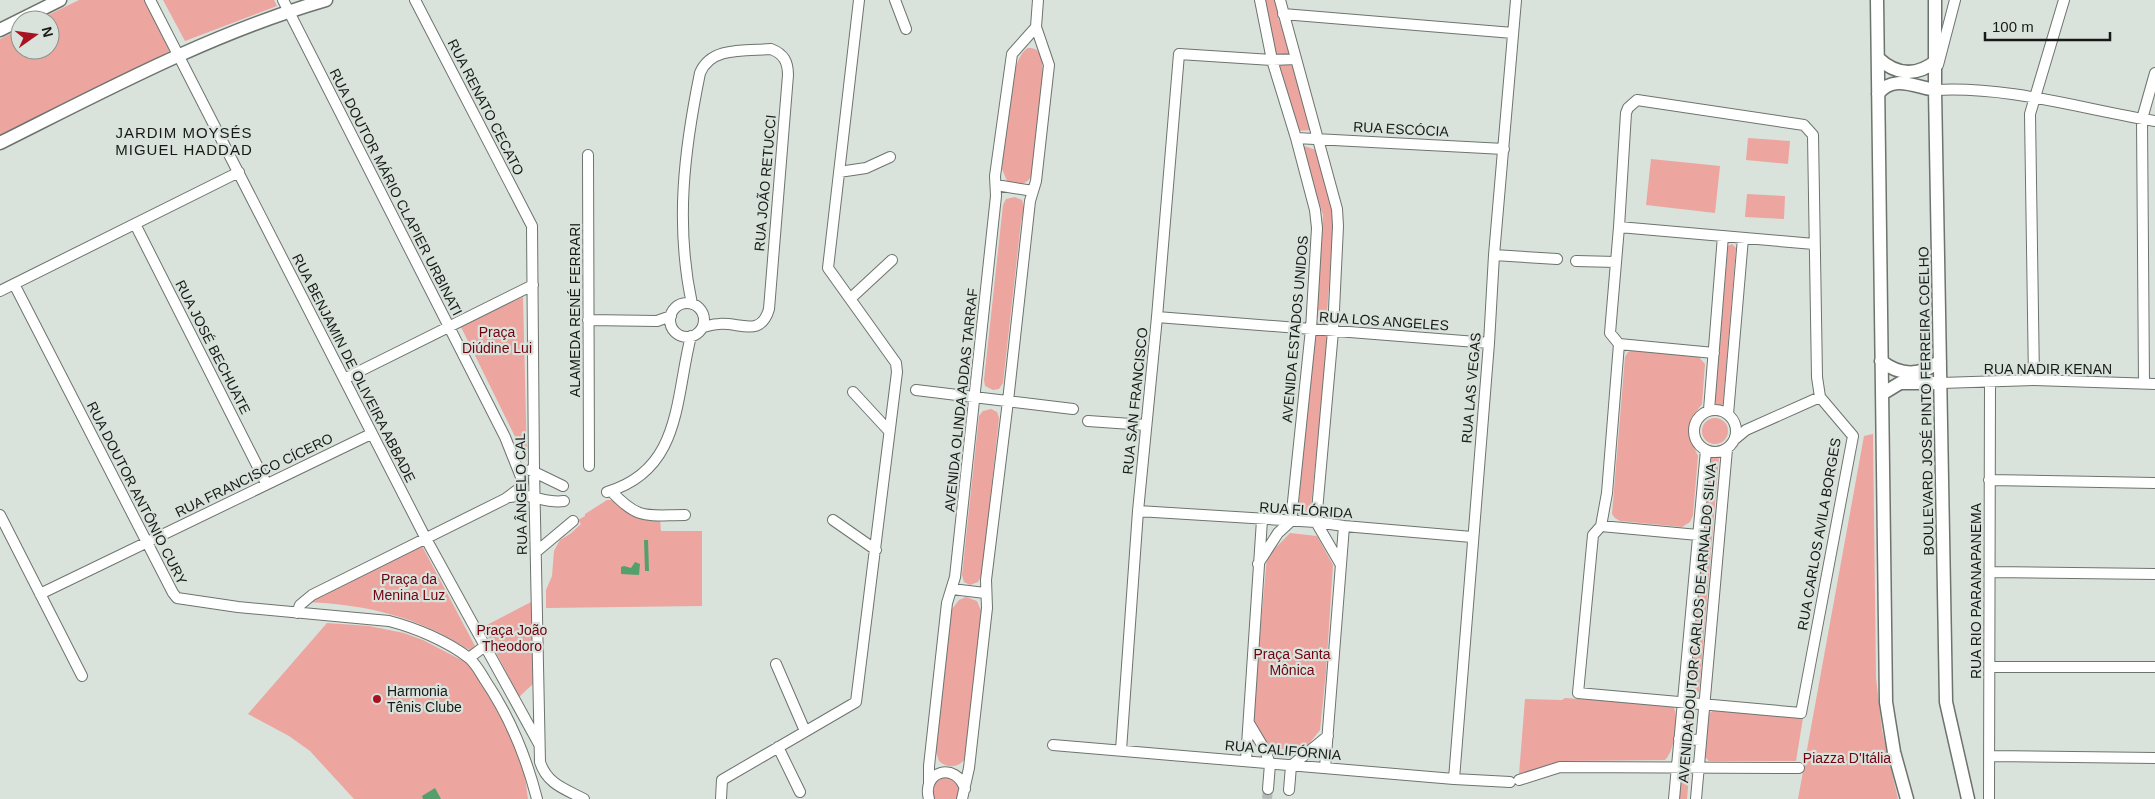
<svg xmlns="http://www.w3.org/2000/svg" width="2155" height="799" viewBox="0 0 2155 799" font-family="Arial,sans-serif">
  <style>
    .green { fill: #eca59f }
    .water { fill: #53a06c }
    .lines { fill: none; stroke-linecap: round; stroke-linejoin: round }
    .minor-tunnel { stroke: #b3bab5; stroke-width: 10; stroke-dasharray: 10 5; stroke-linecap: butt }
    .minor-casing { stroke: #6d746e; stroke-width: 12 }
    .major-casing { stroke: #6d746e; stroke-width: 15 }
    .minor { stroke: #fff; stroke-width: 10 }
    .major { stroke: #fff; stroke-width: 12 }
    .poi-dot { fill: #a91321; stroke: #dae2dc; stroke-width: 2 }
    .labels { text-anchor: middle; dominant-baseline: central; stroke-width: 4.5; stroke-linejoin: round; paint-order: stroke }
    .street-label { font-size: 14px; fill: #171a18; stroke: #dae2dc }
    .park-label { font-size: 14px; fill: #720210; stroke: #dae2dc }
    .poi-label { font-size: 14px; fill: #171a18; stroke: #dae2dc; text-anchor: start }
    .neighbourhood-label { font-size: 15px; letter-spacing: 1px; fill: #171a18; stroke: #dae2dc }
  </style>
  <rect width="100%" height="100%" fill="#dae2dc"/>
  <path class="green" d="M79,0H146L170,51L0,136V39L20,29V50H50V20H38Z
    M163,0H274L277,6L185,41Z
    M1264,0H1276L1278,18L1292,53L1275,57Z
    M1028,48C1034,48 1038,49 1040,55C1049,78 1035,148 1032,175C1027,185 1017,187 1007,181L1002,169C1004,146 1008,57 1028,48Z
    M1278,65H1296L1311,130L1296,131Z
    M1748,138L1790,141L1788,164L1746,160Z
    M1301,145L1316,150L1334,216L1326,326H1314L1323,215Z
    M1651,159L1720,166L1715,213L1646,205Z
    M1747,194L1785,196L1784,219L1745,217Z
    M1015,197L1022,200L1024,208L1021,222L1003,383L999,389L993,390L985,386L984,380L1003,205L1006,199Z
    M1732,244L1736,248L1723,404L1718,407L1715,403L1728,246Z
    M523,297L527,461L461,327Z
    M1313,332L1329,333L1310,515L1298,514Z
    M1633,350L1698,356L1705,364L1702,404L1693,416L1689,426V437L1698,456L1693,515L1690,522L1682,527L1620,521L1615,518L1612,514L1625,357L1628,352Z
    M991,409L997,412L999,418L982,575L978,582L970,585L964,582L962,575L979,416L983,411Z
    M1702 431a13 13 0 1 1 26 0a13 13 0 1 1-26 0Z
    M1873,434L1876,678L1882,730L1898,799H1798L1864,436Z
    M1715,453L1719,457L1699,692L1694,695L1690,691L1711,455Z
    M607,500H614L637,518L660,520L661,531H702V606L546,608V590L552,576L554,551L560,540L570,534L581,524L578,520L585,516V514Z
    M1290,533L1317,536L1333,565L1326,672L1320,730L1303,751L1269,748L1252,721L1267,557Z
    M422,546L475,646L471,651C419,617 369,605 308,602Z
    M966,597L977,601L982,613L966,758C958,768 948,769 939,761L935,749L952,609L959,600Z
    M531,602L533,684L519,697L483,627Z
    M327,623L369,626L404,633L423,640L467,663L486,685L523,761L528,799H354L310,751L289,736L248,714Z
    M1565,698L1673,706C1680,716 1674,753 1665,760L1561,761L1519,774L1525,699L1562,700Z
    M1694,707L1695,710L1693,731L1690,734L1686,731L1688,709Z
    M1716,709L1803,718L1796,761H1709L1705,757L1708,714Z
    M1686,745L1692,747L1690,761L1688,763L1682,760L1683,747Z
    M1685,772H1688L1689,776L1687,799H1679L1682,774Z
    M945,777L952,778L960,787L958,799H935C930,788 934,781 945,777Z"/>
  <path class="water" d="M644,540H648L649,571H645Z
    M635,562L640,564L639,575L621,574V567L624,566L631,568Z
    M435,788L441,799H423L422,796Z"/>
  <g class="lines">
    <path class="minor-tunnel" d="M1267,799L1268,789"/>
    <defs>
      <path id="minor" d="M150,0L425,537L539,744
        M283,0L505,437L523,482L520,488L505,499L312,595L300,605L297,613
        M415,0L532,226L534,470L540,762C547,784 565,789 584,799
        M895,0L906,29
        M1280,0L1337,209L1338,226L1333,331L1316,522L1341,565
        M1283,14L1513,33
        M1938,65L1955,0
        M1935,90C2010,86 2082,109 2155,121
        M1637,100L1804,125L1813,135L1817,377L1820,397L1853,436L1801,713L1578,693L1593,535L1601,526L1607,493L1619,344L1610,333L1619,227L1626,113L1628,108Z
        M1296,138L1504,149
        M588,155L589,466
        M839,172L866,168L890,157
        M996,185L1033,191
        M135,224L266,483
        M1619,227L1814,244
        M1494,255L1557,259
        M1576,261L1616,262
        M14,284L173,593L177,598L238,607L389,621C416,628 447,641 469,658C476,664 480,672 485,680C510,717 526,756 537,799
        M0,291L239,172
        M851,298L892,260
        M670 320a17 17 0 1 1 34 0a17 17 0 1 1-34 0Z
        M692,304C675,225 684,151 700,73C711,46 746,51 771,49C784,54 788,62 788,75L769,309C761,338 739,322 719,324C713,324 708,326 703,327
        M1157,317L1489,343
        M588,320L657,321L671,316
        M1619,344L1714,353
        M344,379L533,285
        M2034,380L2030,114L2064,0
        M1941,383L2034,380L2155,384
        M2144,384L2142,119L2155,73
        M916,390L1073,409
        M853,392L889,431
        M1694 431a21 21 0 1 1 42 0a21 21 0 1 1-42 0Z
        M1709,410L1723,236
        M1728,414L1743,238
        M1088,421L1146,425
        M1735,439L1746,430L1820,397
        M530,470L563,486
        M1989,480L2155,483
        M611,491C639,521 647,515 685,515
        M607,492C682,470 675,398 691,336
        M511,497C532,492 543,504 564,501
        M1138,511L1316,522L1344,526L1472,537
        M0,515L82,676
        M833,520L876,550
        M1601,526L1698,535
        M536,552L573,521
        M1258,564L1278,533L1291,521L1311,329L1317,228L1315,210L1296,138L1272,60L1260,0
        M1990,572L2155,574
        M952,589L985,593
        M40,594L371,434
        M469,658L485,646
        M776,664L805,731
        M1990,667H2155
        M1249,723L1265,750L1270,764L1268,789
        M1679,739L1701,740
        M1053,745L1454,779L1510,782
        M778,747L800,792
        M1121,750L1138,511L1157,317L1179,54L1272,60L1296,59
        M1990,756L2155,758
        M1246,760L1262,520
        M1325,768L1344,526
        M1454,779L1489,343L1494,255L1516,0
        M1519,780L1560,767L1799,768
        M929,784V766L947,603L955,577L996,196L995,176L1012,54L1036,27
        M1289,790L1291,766L1328,736
        M721,799L722,780L856,702L897,372L896,363L828,268L859,0
        M929,799C921,771 956,761 965,789
        M962,799L969,768L987,608L986,580L1008,401L1030,201L1036,181L1049,65L1036,27L1038,0
        M1674,799L1706,450
        M1696,799L1727,449
        M1989,799L1990,382"/>
      <path id="major" d="M1877,0L1886,702L1894,752L1907,799
        M1935,0V90L1946,702L1968,799
        M0,30L60,0
        M1878,58C1896,75 1916,77 1936,61
        M1878,94C1893,74 1915,87 1935,90
        M0,143C106,90 212,33 326,0
        M1881,361C1900,376 1921,376 1940,361
        M1882,394L1900,383H1941"/>
    </defs>
    <use href="#minor" class="minor-casing"/>
    <use href="#major" class="major-casing"/>
    <use href="#minor" class="minor"/>
    <use href="#major" class="major"/>
  </g>
  <circle class="poi-dot" cx="377" cy="699" r="5"/>
  <g class="labels">
    <g class="street-label">
      <text transform="translate(486 107) rotate(63)">RUA RENATO CECATO</text>
      <text transform="translate(1401 129) rotate(3)">RUA ESCÓCIA</text>
      <text transform="translate(765 183) rotate(-85)">RUA JOÃO RETUCCI</text>
      <text transform="translate(396 192) rotate(63)">RUA DOUTOR MÁRIO CLAPIER URBINATI</text>
      <text transform="translate(575 310) rotate(-90)">ALAMEDA RENÉ FERRARI</text>
      <text transform="translate(1384 321) rotate(4)">RUA LOS ANGELES</text>
      <text transform="translate(1295 329) rotate(-85)">AVENIDA ESTADOS UNIDOS</text>
      <text transform="translate(213 347) rotate(63)">RUA JOSÉ BECHUATE</text>
      <text transform="translate(354 368) rotate(63)">RUA BENJAMIN DE OLIVEIRA ABBADE</text>
      <text x="2048" y="369">RUA NADIR KENAN</text>
      <text transform="translate(1471 388) rotate(-85)">RUA LAS VEGAS</text>
      <text transform="translate(961 400) rotate(-84)">AVENIDA OLINDA ADDAS TARRAF</text>
      <text transform="translate(1135 401) rotate(-84)">RUA SAN FRANCISCO</text>
      <text transform="translate(1926 401) rotate(-91)">BOULEVARD JOSÉ PINTO FERREIRA COELHO</text>
      <text transform="translate(254 475) rotate(-26)">RUA FRANCISCO CÍCERO</text>
      <text transform="translate(137 493) rotate(63)">RUA DOUTOR ANTÔNIO CURY</text>
      <text transform="translate(521 494) rotate(-91)">RUA ÂNGELO CAL</text>
      <text transform="translate(1306 510) rotate(4)">RUA FLÓRIDA</text>
      <text transform="translate(1819 534) rotate(-80)">RUA CARLOS AVILA BORGES</text>
      <text transform="translate(1976 591) rotate(-90)">RUA RIO PARANAPANEMA</text>
      <text transform="translate(1697 623) rotate(-85)">AVENIDA DOUTOR CARLOS DE ARNALDO SILVA</text>
      <text transform="translate(1283 750) rotate(5)">RUA CALIFÓRNIA</text>
    </g>
    <g class="park-label">
      <text x="497" y="332">Praça<tspan x="497" dy="16">Diúdine Lui</tspan></text>
      <text x="409" y="579">Praça da<tspan x="409" dy="16">Menina Luz</tspan></text>
      <text x="512" y="630">Praça João<tspan x="512" dy="16">Theodoro</tspan></text>
      <text x="1292" y="654">Praça Santa<tspan x="1292" dy="16">Mônica</tspan></text>
      <text x="1847" y="758">Piazza D'Itália</text>
    </g>
    <g class="poi-label">
      <text x="387" y="691">Harmonia<tspan x="387" dy="16">Tênis Clube</tspan></text>
    </g>
    <g class="neighbourhood-label">
      <text x="184" y="132">JARDIM MOYSÉS<tspan x="184" dy="17">MIGUEL HADDAD</tspan></text>
    </g>
  </g>
  <g transform="translate(35 35) rotate(76)"><circle r="24" fill="#dae2dc" stroke="#8c928e"/>
  <path d="M0-4L9 19L0 12L-9 19Z" fill="#a91321"/>
  <text y="-8" font-size="14" font-weight="bold" text-anchor="middle" fill="#171a18">N</text>
  </g>
  <path d="M1985 32v8h125v-8" fill="none" stroke="#171a18" stroke-width="2.5"/>
  <text x="1992" y="32" font-size="15" fill="#171a18" stroke="#dae2dc" stroke-width="4" paint-order="stroke">100 m</text>
</svg>
